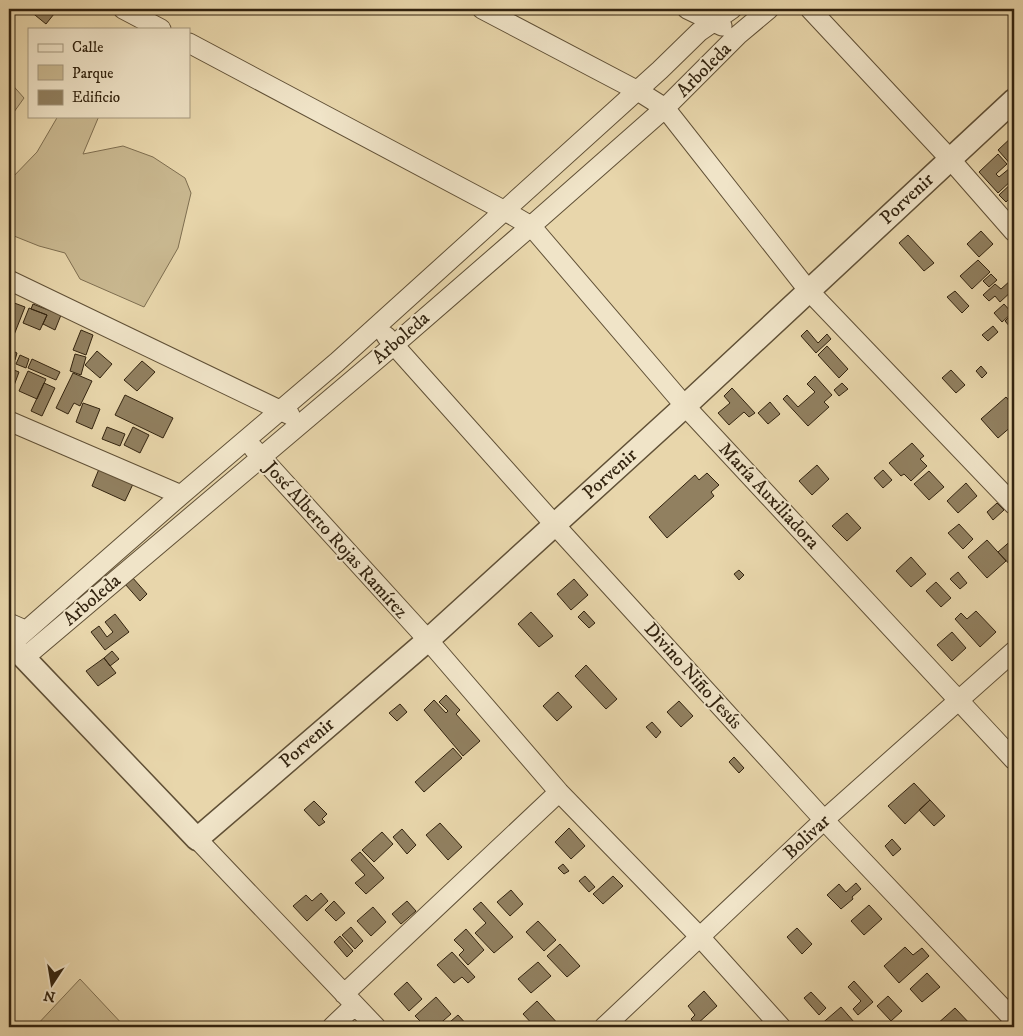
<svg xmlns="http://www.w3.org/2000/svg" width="1023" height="1036" viewBox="0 0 1023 1036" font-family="'IM FELL DW Pica',serif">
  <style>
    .green { fill: #c9b890; stroke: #7e6e50 }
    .building { fill: #918060; stroke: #32230f }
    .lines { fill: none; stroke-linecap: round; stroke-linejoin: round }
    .minor-casing { stroke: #605036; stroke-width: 21 }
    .tertiary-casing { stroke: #605036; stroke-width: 25 }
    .minor { stroke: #f0e4c8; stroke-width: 19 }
    .tertiary { stroke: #f0e4c8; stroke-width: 22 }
    .labels { text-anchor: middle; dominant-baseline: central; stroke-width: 4; stroke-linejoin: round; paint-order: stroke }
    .street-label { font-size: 19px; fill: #32230f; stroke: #f0e4c8 }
  </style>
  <rect width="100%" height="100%" fill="#e8d6ab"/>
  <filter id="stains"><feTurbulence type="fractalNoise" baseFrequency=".004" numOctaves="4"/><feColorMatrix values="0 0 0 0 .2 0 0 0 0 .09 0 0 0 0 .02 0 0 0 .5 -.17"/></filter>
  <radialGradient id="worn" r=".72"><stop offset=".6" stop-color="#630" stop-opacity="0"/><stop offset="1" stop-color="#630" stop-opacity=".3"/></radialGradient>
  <path class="green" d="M9,81L24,98L9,119Z
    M58,116H99L83,154L123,146L153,157L185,178L191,193L178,248L144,307L80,279L65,253L39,246L9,234V181L37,152Z
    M80,979L125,1027H35Z"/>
  <path class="building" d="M31,9H58L46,24L30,11Z
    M1014,135V164L1012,166L998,150Z
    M998,154L1007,164L996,174L999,177L1010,168L1014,173V178L998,193L979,172Z
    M1014,181V194L1006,202L999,195Z
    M981,231L993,244L979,257L967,244Z
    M908,235L934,263L924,271L899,243Z
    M978,260L990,272L972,289L960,276Z
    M991,274L997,280L989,287L983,281Z
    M1011,280L1014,283V289L1000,302L995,296L989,301L983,295L995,284L1001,289Z
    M955,291L969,306L962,313L947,297Z
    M9,301L25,307L12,340L9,339Z
    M33,304L61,315L55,330L43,324L47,315L31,309Z
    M1004,304L1012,313L1002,322L994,313Z
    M29,308L47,315L40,330L23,323Z
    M1014,312V326L1011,328L1005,321Z
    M993,326L998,332L988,341L982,335Z
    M81,330L93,335L86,355L73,350Z
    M807,330L818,343L827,334L831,339L816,353L801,336Z
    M827,346L848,369L839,378L818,355Z
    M9,349L17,353L15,360L9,357Z
    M97,351L112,364L100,378L85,365Z
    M75,354L86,357L81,375L70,371Z
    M20,355L29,359L26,368L16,364Z
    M32,359L60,372L56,380L28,368Z
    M142,361L155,372L137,391L124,380Z
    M981,366L987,373L982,378L976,371Z
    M9,368L19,372L12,391L9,390Z
    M951,370L965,385L956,393L942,378Z
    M28,371L46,379L37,399L19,391Z
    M73,373L92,381L80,406L74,403L68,414L56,408Z
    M815,376L832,395L824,402L829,407L808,426L783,399L787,395L798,407L815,392L807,384Z
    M44,383L55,388L42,416L31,411Z
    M842,383L848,389L839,396L834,390Z
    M732,388L755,413L749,417L744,412L729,425L718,413L730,403L724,396Z
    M125,395L173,418L163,438L115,415Z
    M1006,397L1014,406V415L1008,420L1013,425L998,438L981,419Z
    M770,402L780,414L768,424L758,413Z
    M83,403L100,409L92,429L76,422Z
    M107,427L125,434L120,446L102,439Z
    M133,427L149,435L140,453L124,445Z
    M912,443L924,456L920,459L927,466L911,481L904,474L901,476L889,463Z
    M817,465L829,479L812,495L799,481Z
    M99,469L133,484L125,501L92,486Z
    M883,470L892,480L883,488L874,478Z
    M929,471L944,487L929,500L914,484Z
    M707,473L719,485L711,492L714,496L667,538L649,517L695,475L699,480Z
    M966,483L977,496L958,513L947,501Z
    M997,503L1004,510L993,520L987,512Z
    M847,513L861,528L847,541L832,526Z
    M959,524L973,539L963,549L948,533Z
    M1014,538V569L998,552Z
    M987,540L1006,561L987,578L968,557Z
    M911,557L926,574L911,587L896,571Z
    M739,570L744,575L739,580L734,574Z
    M958,572L967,583L960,589L950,579Z
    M132,577L147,594L140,601L125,584Z
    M574,579L588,595L571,610L557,594Z
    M936,582L951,598L941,607L926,591Z
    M584,611L595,623L589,628L578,617Z
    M976,611L996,632L980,647L955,619L961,613L967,619Z
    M531,612L553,636L539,647L518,624Z
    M115,614L129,632L105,650L91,632L99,626L107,637L113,632L105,622Z
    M952,632L966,648L952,661L937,645Z
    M112,651L119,659L110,666L104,658Z
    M104,658L116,673L98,686L86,671Z
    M586,665L617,699L606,709L575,676Z
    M558,692L572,707L557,721L543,706Z
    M446,695L460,710L456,714L480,741L463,756L424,710L434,700L446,713L448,711L439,702Z
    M679,701L693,716L681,727L667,712Z
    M400,704L407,712L397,721L389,713Z
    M652,722L661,732L656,738L646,727Z
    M453,748L462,758L424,792L415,782Z
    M734,757L744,768L739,773L729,762Z
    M914,783L930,800L905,824L888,806Z
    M930,800L945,816L934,826L919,810Z
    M314,801L327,814L322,819L325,822L319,826L304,810Z
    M440,823L462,847L448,860L426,835Z
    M569,828L585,846L571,859L555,842Z
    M402,829L416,845L407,854L393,837Z
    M382,832L393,844L374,862L362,850Z
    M892,839L901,849L893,856L885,846Z
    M360,852L384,878L366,894L355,883L365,875L351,860Z
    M563,864L569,871L564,874L558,868Z
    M585,876L595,887L589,892L579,881Z
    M613,876L623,886L603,904L593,894Z
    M856,883L861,889L852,897L853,899L841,909L827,895L839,884L846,892Z
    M511,890L523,904L510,916L497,902Z
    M321,893L328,901L307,921L293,906L306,895L312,901Z
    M334,901L345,913L336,921L325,910Z
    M407,901L416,911L401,924L392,914Z
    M481,902L513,937L494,953L475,933L486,923L473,909Z
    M869,905L882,919L864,935L851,921Z
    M373,907L386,922L371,936L357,921Z
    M538,921L556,940L544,951L526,932Z
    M351,927L363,941L355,949L342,935Z
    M797,928L812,944L802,954L787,937Z
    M466,929L484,950L468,965L459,955L464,950L454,940Z
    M340,936L353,951L347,957L334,942Z
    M560,944L580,966L567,977L547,956Z
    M905,947L913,955L922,948L929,956L899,983L884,966Z
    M452,952L475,977L468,983L462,977L454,983L437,965Z
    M538,962L551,976L531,993L518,979Z
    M927,973L940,987L922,1002L910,989Z
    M854,981L873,1002L858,1015L853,1009L861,1001L848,987Z
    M407,982L422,999L409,1011L394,994Z
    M704,991L717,1006L696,1025L691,1019L695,1015L688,1006Z
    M811,992L826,1008L819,1015L804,998Z
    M888,996L902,1011L891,1021L877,1006Z
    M436,997L451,1014L436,1027H426L415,1016Z
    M537,1001L561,1027H535L523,1014Z
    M841,1007L854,1022L848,1027H820L819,1026Z
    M955,1008L973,1027H938L936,1025Z
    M458,1015L469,1027H444Z"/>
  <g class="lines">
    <defs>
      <path id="minor" d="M123,9L161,29
        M482,9L638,91L665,108L808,290L1014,505
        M687,9L722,26
        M810,9L950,159L1014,232
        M189,43L505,211L531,226L685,406L1014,760
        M9,280L290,415
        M386,336L554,524L824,820L1014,1020
        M9,421L181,495
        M253,448L428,640L559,792L700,937L781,1027
        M9,623L25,630
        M11,644L181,495L337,362L660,70L699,32L732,9
        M24,658L394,345L531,226L665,108L738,35L769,9
        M197,839L376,1027
        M344,994L559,792
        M332,1027L355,1005
        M604,1027L824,820L1014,651"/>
      <path id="tertiary" d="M9,646L11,644L197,839L428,640L685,406L1014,100"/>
    </defs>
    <use href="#minor" class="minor-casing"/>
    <use href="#tertiary" class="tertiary-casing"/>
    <use href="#minor" class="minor"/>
    <use href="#tertiary" class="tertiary"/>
  </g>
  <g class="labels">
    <g class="street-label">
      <text transform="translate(704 70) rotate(-45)">Arboleda</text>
      <text transform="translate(907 199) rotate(-43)">Porvenir</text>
      <text transform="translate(401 338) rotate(-41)">Arboleda</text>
      <text transform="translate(610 474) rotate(-42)">Porvenir</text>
      <text transform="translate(769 496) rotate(47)">María Auxiliadora</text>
      <text transform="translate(336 540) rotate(48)">José Alberto Rojas Ramírez</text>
      <text transform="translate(92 600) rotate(-40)">Arboleda</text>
      <text transform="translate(693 676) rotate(48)">Divino Niño Jesús</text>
      <text transform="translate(307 743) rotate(-41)">Porvenir</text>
      <text transform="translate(807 837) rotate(-43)">Bolivar</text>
    </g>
  </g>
  <rect width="1023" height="1036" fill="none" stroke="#e8d6ab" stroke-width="30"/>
  <rect x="10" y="10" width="1003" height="1016" fill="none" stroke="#32230f" stroke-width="2.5"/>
  <rect x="15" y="15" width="993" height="1006" fill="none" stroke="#32230f"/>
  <rect x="28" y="28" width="162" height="90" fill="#f0e4c8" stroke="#a4977e"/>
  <rect x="38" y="44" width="25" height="8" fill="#f0e4c8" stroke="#a4977e"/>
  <text x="72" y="52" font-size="15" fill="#32230f">Calle</text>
  <rect x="38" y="65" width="25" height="15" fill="#c9b890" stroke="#a4977e"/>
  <text x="72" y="78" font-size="15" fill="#32230f">Parque</text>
  <rect x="38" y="90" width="25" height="15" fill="#918060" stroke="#a4977e"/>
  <text x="72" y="102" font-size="15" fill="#32230f">Edificio</text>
  <g transform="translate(52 984) rotate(192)" stroke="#f0e4c8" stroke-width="4" paint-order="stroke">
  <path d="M0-4L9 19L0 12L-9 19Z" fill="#32230f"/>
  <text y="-8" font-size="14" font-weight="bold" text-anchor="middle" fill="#32230f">N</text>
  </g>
  <rect width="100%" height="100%" filter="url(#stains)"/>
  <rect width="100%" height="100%" fill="url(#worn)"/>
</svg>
